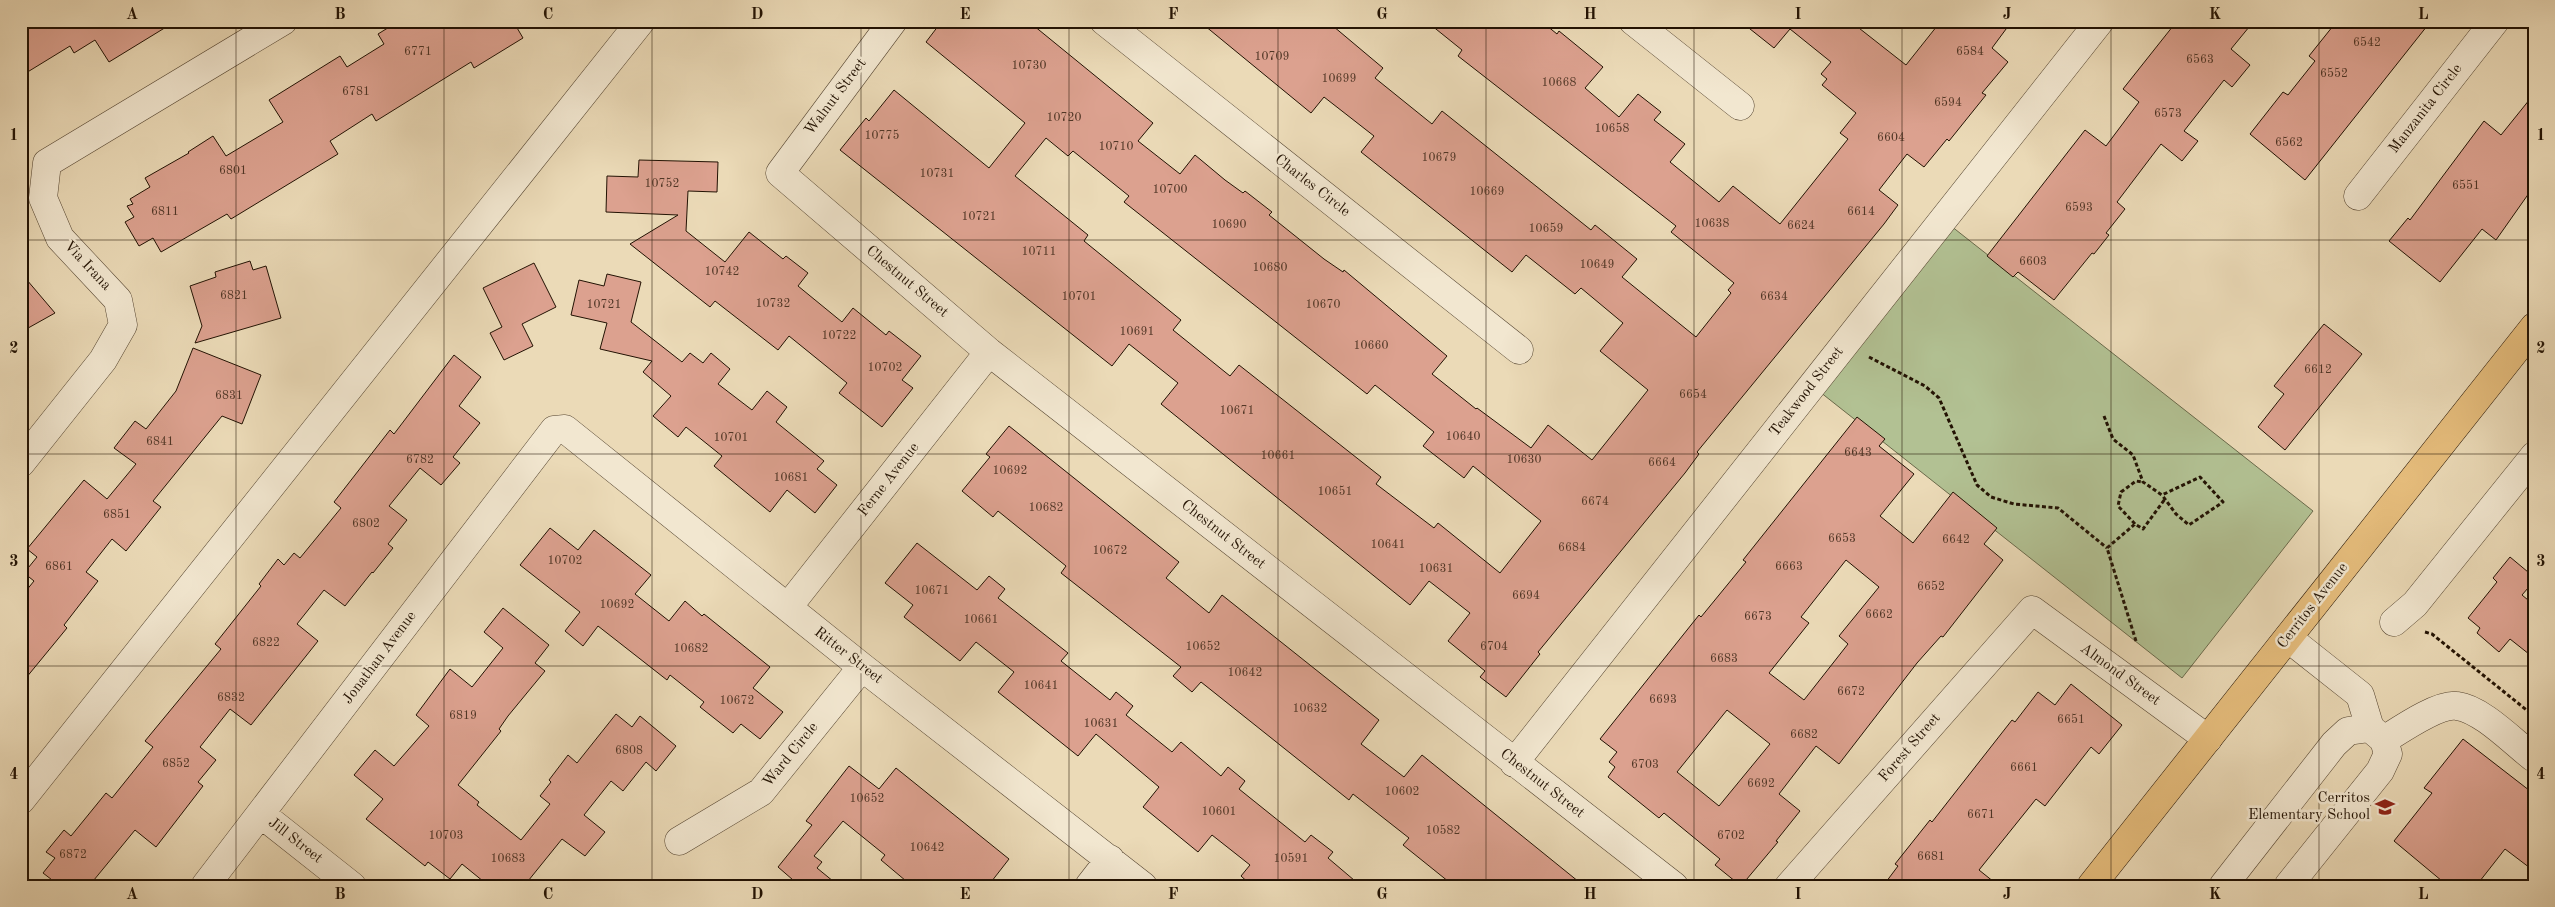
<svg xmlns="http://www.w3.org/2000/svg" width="2555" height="907" viewBox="0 0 2555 907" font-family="'Old Standard TT',serif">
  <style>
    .green { fill: #b2c193; stroke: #6a6a4b }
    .building { fill: #dca18f; stroke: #221203; fill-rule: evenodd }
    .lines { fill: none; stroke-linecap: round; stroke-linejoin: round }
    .minor-casing { stroke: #544430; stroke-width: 29 }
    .major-casing { stroke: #221203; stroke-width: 29 }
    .path { stroke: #221203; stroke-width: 3; stroke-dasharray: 4 2.5; stroke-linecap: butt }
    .minor { stroke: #f2e7d0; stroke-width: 28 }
    .major { stroke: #e6bd7c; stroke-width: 28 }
    .grid { fill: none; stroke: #221203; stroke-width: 1; stroke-opacity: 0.55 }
    .labels { text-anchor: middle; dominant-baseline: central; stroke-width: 5; stroke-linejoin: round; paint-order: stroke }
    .number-label { font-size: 12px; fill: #503626 }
    .street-label { font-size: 15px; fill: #221203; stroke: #f2e7d0 }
    .poi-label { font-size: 15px; fill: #221203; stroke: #f2e7d0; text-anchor: end }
    .neatline { fill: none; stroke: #221203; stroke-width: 2 }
    .grid-label { font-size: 16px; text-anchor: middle; font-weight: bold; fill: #221203 }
  </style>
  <rect width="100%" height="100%" fill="#ebdab7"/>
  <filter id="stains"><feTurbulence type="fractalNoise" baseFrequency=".004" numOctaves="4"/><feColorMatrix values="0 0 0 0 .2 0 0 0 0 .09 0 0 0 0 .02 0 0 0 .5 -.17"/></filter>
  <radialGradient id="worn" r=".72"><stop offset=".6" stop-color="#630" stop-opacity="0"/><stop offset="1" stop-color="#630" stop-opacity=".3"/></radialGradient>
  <path class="green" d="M1951,226L2313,511L2182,678L1820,392Z"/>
  <path class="building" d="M21,21H176L109,62L95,40L74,53L70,46L21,76Z
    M399,21H513L523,38L474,68L471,62L376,121L372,114L330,141L338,154L231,219L227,214L161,252L153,238L139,246L125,222L134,217L127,206L133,204L130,199L150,187L145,178L189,153L188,152L213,136L226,156L283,122L269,100L340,56L347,67L384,44L378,34Z
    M942,21H1028L1153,123L1138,141L1180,174L1195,155L1225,180L1243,193L1245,191L1272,212L1269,215L1324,259L1343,272L1344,270L1447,356L1432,374L1476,409L1477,408L1531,448L1548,425L1592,460L1648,390L1600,351L1623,323L1581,288L1575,294L1526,255L1512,272L1361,152L1374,136L1324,97L1311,113L1199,21H1327L1383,68L1375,78L1432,124L1442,111L1591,230L1595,225L1637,259L1622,277L1696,337L1731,293L1728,290L1734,283L1671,232L1676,226L1458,56L1462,50L1426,21H1541L1557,34L1559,31L1603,67L1585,88L1619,117L1638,94L1661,112L1654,120L1685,144L1670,162L1719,202L1733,186L1780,224L1848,139L1840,133L1856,113L1822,85L1827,79L1821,74L1831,62L1790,29L1774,48L1740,21H1850L1906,65L1941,21H2012L1992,48L2008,62L1982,93L1986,95L1949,141L1947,139L1924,167L1907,154L1879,190L1898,205L1884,224L1697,452L1699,454L1685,473L1538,652L1540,654L1506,697L1480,677L1485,671L1448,641L1470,613L1429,581L1410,605L1161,404L1178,383L1129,344L1112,366L840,150L866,118L869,121L894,90L989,168L1025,123L926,42ZM1046,138L1068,156L1073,151L1129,196L1124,202L1367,394L1375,385L1434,432L1423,446L1464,478L1473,466L1541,521L1500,573L1438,523L1434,528L1376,484L1381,477L1239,365L1230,376L1173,330L1181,320L1084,241L1088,235L1015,176Z
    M2177,21H2254L2231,49L2250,65L2232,87L2224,80L2184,131L2198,141L2182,161L2161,144L2117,202L2125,209L2106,233L2109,235L2094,254L2092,253L2054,300L2018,272L2013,277L1987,256L2085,130L2106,146L2139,102L2123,89Z
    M2337,21H2431L2305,180L2250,134L2283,92L2288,95L2315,61L2309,56Z
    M2534,94V186L2496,240L2482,229L2440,282L2389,241L2408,218L2410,220L2484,121L2501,135Z
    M639,160L718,162L717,192L688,191L686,231L725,262L749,232L783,259L786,256L808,273L798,286L842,322L853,308L886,335L889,331L921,356L902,380L913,388L882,427L839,393L847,383L789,336L778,350L715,301L710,307L630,244L678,215L606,212L607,176L638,177Z
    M250,261L253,270L266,266L281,318L195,343L202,326L190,286L216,277L215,272Z
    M534,263L556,307L522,324L533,346L504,360L490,333L502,327L483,288Z
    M21,273L55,313L21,332Z
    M607,274L641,282L631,322L682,362L690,353L703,363L711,353L730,369L718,384L752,410L767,391L787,407L776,422L824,461L817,469L837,485L815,513L787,490L770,512L714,466L722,456L686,427L678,437L653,416L671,396L643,372L652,361L600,349L607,323L571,315L579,280L604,286Z
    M2324,324L2362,354L2285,450L2258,427L2284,394L2274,386Z
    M193,348L261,375L242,424L222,416L153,501L161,507L126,551L112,539L86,572L98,581L64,625L67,628L21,684V597L34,581L24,573L37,557L27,549L84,480L107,499L136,464L114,448L135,421L146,429L176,391Z
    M454,355L481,377L459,406L480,423L453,457L460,463L441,485L420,468L389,506L407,520L388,544L393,548L373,573L372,572L345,606L324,590L297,624L318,641L251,725L230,709L200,747L216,760L198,782L203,786L156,847L135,830L89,886H60L43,873L55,858L46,852L64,830L71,836L106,793L112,798L153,747L145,741L221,649L215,644L261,586L259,584L278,559L284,565L294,553L300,558L341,508L334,502L390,430L394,434Z
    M1857,417L1885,439L1879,446L1914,474L1880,516L1913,543L1953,492L1997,528L1984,544L2003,560L1943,637L1941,636L1917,663L1839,764L1816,746L1779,794L1800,811L1776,841L1778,842L1741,886L1715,865L1720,859L1664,813L1659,818L1608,777L1615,767L1609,762L1617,752L1600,739L1699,615L1701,617L1746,562L1743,560ZM1846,560L1879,587L1839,636L1848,644L1804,700L1769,673L1809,623L1801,617ZM1727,710L1770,744L1719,806L1677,772Z
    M1009,426L1179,562L1166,578L1209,613L1222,595L1379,720L1361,744L1404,777L1422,755L1584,886H1454L1403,845L1409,838L1353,794L1349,800L1201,682L1192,692L1173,676L1181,667L1061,573L1066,566L998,511L993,517L962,491L990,457L986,454Z
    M550,528L578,550L594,530L651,575L635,594L669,621L685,601L702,616L704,614L770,667L753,688L783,712L760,739L741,724L733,733L700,707L704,702L670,675L667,680L598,626L583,646L565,631L580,612L520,565Z
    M917,543L977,590L989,576L1005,589L998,598L1068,653L1061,661L1110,700L1116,692L1133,706L1126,715L1172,752L1181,742L1221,776L1228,767L1245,781L1239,789L1305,842L1311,835L1333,852L1328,858L1361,886H1252L1241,876L1250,865L1212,835L1198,852L1143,807L1159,787L1096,734L1078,756L998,692L1014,672L976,642L960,661L904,617L913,605L885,583Z
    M2510,557L2534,577V581L2522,595L2534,605V658L2510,639L2499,652L2477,633L2480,628L2468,618L2497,582L2493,578Z
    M503,608L549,645L535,663L545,671L508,716L499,729L501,731L458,785L479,802L477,805L521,840L550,804L540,796L551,782L549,780L568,755L577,763L616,714L632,727L640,716L676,746L656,771L646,762L623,791L611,781L584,815L605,832L585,856L562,839L524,886H489L462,864L450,879L428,862L425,866L366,819L383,799L354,775L375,750L394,766L429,726L416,715L450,669L472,687L503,648L484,632Z
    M2071,684L2122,725L2099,754L2091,747L2045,806L2036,799L1979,870L1999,886H1883L1898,866L1895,864L1930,820L1932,822L2012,720L2015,722L2038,692L2055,705Z
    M2463,739L2534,794V871L2505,849L2476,886H2448L2394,841L2432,793L2424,788Z
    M849,766L879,789L896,768L1009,859L988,886H912L881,860L885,855L843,821L814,856L822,862L817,868L839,886H800L778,867L812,825L806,821Z"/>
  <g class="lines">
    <defs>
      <path id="minor" d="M893,21L780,173L989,352L1674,886
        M1104,21L1519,350
        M1633,21L1740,106
        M2358,196L2495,21
        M21,463L103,360L123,325L118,300L60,238L43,198L47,163L283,21
        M788,607L989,352
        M2394,622L2415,604L2534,456
        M2288,638L2360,695L2370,728
        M2384,740C2400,730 2439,703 2457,706C2482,709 2514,743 2534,758
        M1514,763L2100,21
        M21,800L641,21
        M261,814L352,886
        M679,841L761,792L862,667
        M205,886L554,430L565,429L862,667L1143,886
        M1089,886L1110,859
        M1789,886L2032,610L2208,739
        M2223,886L2334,744L2348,731L2370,728L2384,740L2388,754L2380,771L2288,886"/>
      <path id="major" d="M2091,886L2534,327"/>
    </defs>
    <use href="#minor" class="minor-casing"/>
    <use href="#major" class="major-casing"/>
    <path class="path" d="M1869,357L1925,386L1939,398L1977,485L1991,497L2014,504L2058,508L2107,548
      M2104,416L2113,439L2133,455L2143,482L2162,495L2200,477L2223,502L2189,525L2176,514L2162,495
      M2135,524L2118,506L2121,492L2136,481L2142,482
      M2425,632L2432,634L2534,716
      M2136,641L2107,548L2135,524L2143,529L2165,499"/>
    <use href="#minor" class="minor"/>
    <use href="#major" class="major"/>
  </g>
  <path class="grid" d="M236,21V886M444,21V886M652,21V886M861,21V886M1069,21V886M1278,21V886M1486,21V886M1694,21V886M1902,21V886M2111,21V886M2319,21V886M21,240H2534M21,454H2534M21,666H2534"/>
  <defs>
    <symbol id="school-bare" viewBox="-9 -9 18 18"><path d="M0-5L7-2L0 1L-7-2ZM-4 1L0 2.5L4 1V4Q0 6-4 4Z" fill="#8f2418" stroke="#f2e7d0" stroke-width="2.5" paint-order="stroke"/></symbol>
  </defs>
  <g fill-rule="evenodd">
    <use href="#school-bare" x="2371" y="793" width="28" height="28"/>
  </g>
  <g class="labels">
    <g class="number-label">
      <text x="2367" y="43">6542</text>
      <text x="418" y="52">6771</text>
      <text x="1970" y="52">6584</text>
      <text x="1272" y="57">10709</text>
      <text x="2200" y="60">6563</text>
      <text x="1029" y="66">10730</text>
      <text x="2334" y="74">6552</text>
      <text x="1339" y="79">10699</text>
      <text x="1559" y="83">10668</text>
      <text x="356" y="92">6781</text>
      <text x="1948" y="103">6594</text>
      <text x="2168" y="114">6573</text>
      <text x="1064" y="118">10720</text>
      <text x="1612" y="129">10658</text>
      <text x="882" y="136">10775</text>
      <text x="1891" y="138">6604</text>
      <text x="2289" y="143">6562</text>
      <text x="1116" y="147">10710</text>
      <text x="1439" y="158">10679</text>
      <text x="233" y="171">6801</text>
      <text x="937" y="174">10731</text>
      <text x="662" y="184">10752</text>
      <text x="2466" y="186">6551</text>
      <text x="1170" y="190">10700</text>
      <text x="1487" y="192">10669</text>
      <text x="2079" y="208">6593</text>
      <text x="165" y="212">6811</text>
      <text x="1861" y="212">6614</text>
      <text x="979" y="217">10721</text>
      <text x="1712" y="224">10638</text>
      <text x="1229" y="225">10690</text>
      <text x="1801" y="226">6624</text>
      <text x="1546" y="229">10659</text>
      <text x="1039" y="252">10711</text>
      <text x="2033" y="262">6603</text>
      <text x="1597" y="265">10649</text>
      <text x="1270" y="268">10680</text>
      <text x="722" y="272">10742</text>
      <text x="234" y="296">6821</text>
      <text x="1079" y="297">10701</text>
      <text x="1774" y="297">6634</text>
      <text x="773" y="304">10732</text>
      <text x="604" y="305">10721</text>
      <text x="1323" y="305">10670</text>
      <text x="1137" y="332">10691</text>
      <text x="839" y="336">10722</text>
      <text x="1371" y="346">10660</text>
      <text x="885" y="368">10702</text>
      <text x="2318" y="370">6612</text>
      <text x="1693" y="395">6654</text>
      <text x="229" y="396">6831</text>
      <text x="1237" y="411">10671</text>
      <text x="1463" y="437">10640</text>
      <text x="731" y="438">10701</text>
      <text x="160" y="442">6841</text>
      <text x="1858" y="453">6643</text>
      <text x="1278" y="456">10661</text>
      <text x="420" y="460">6782</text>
      <text x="1524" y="460">10630</text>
      <text x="1662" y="463">6664</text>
      <text x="1010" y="471">10692</text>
      <text x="791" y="478">10681</text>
      <text x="1335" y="492">10651</text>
      <text x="1595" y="502">6674</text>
      <text x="1046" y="508">10682</text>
      <text x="117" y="515">6851</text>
      <text x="366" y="524">6802</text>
      <text x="1842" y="539">6653</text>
      <text x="1956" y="540">6642</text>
      <text x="1388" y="545">10641</text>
      <text x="1572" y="548">6684</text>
      <text x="1110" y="551">10672</text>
      <text x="565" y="561">10702</text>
      <text x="59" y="567">6861</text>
      <text x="1789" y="567">6663</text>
      <text x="1436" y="569">10631</text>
      <text x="1931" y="587">6652</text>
      <text x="932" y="591">10671</text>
      <text x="1526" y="596">6694</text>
      <text x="617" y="605">10692</text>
      <text x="1879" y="615">6662</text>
      <text x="1758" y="617">6673</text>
      <text x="981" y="620">10661</text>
      <text x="266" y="643">6822</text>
      <text x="1203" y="647">10652</text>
      <text x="1494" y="647">6704</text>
      <text x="691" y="649">10682</text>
      <text x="1724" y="659">6683</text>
      <text x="1245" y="673">10642</text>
      <text x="1041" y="686">10641</text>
      <text x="1851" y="692">6672</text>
      <text x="231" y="698">6832</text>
      <text x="1663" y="700">6693</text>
      <text x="737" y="701">10672</text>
      <text x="1310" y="709">10632</text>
      <text x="463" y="716">6819</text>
      <text x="2071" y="720">6651</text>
      <text x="1101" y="724">10631</text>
      <text x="1804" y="735">6682</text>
      <text x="629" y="751">6808</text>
      <text x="176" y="764">6852</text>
      <text x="1645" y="765">6703</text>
      <text x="2024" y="768">6661</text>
      <text x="1761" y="784">6692</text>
      <text x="1402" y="792">10602</text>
      <text x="867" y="799">10652</text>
      <text x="1219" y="812">10601</text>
      <text x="1981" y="815">6671</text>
      <text x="1443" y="831">10582</text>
      <text x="446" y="836">10703</text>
      <text x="1731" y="836">6702</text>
      <text x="927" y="848">10642</text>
      <text x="73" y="855">6872</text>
      <text x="1931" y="857">6681</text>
      <text x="508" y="859">10683</text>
      <text x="1291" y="859">10591</text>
    </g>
    <g class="street-label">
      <text transform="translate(836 97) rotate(-53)">Walnut Street</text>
      <text transform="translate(2426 109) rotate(-52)">Manzanita Circle</text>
      <text transform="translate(1312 186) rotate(38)">Charles Circle</text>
      <text transform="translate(87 266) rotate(47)">Via Irana</text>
      <text transform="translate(907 282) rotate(40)">Chestnut Street</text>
      <text transform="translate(1807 392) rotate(-52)">Teakwood Street</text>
      <text transform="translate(889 480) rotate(-52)">Ferne Avenue</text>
      <text transform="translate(1223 535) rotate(38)">Chestnut Street</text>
      <text transform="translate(2313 606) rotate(-52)">Cerritos Avenue</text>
      <text transform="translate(848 656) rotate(38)">Ritter Street</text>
      <text transform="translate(380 658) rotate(-53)">Jonathan Avenue</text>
      <text transform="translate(2120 675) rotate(36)">Almond Street</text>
      <text transform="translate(1910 748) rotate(-49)">Forest Street</text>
      <text transform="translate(791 755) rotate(-51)">Ward Circle</text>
      <text transform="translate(1542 784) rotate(38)">Chestnut Street</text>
      <text transform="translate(295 841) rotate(38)">Jill Street</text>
    </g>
    <g class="poi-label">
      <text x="2370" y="798">Cerritos<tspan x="2370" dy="17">Elementary School</tspan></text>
    </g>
  </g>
  <rect width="2555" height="907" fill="none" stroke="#ebdab7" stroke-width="55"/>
  <rect x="28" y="28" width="2500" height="852" class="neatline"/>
  <g class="grid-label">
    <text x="132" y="19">A</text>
    <text x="340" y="19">B</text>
    <text x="548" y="19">C</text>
    <text x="757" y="19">D</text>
    <text x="965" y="19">E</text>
    <text x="1173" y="19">F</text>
    <text x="1382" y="19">G</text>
    <text x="1590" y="19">H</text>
    <text x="1798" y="19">I</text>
    <text x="2007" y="19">J</text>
    <text x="2215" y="19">K</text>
    <text x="2423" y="19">L</text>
    <text x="14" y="140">1</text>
    <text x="2541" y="140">1</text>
    <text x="14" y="353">2</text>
    <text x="2541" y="353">2</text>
    <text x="14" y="566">3</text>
    <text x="2541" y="566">3</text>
    <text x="14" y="779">4</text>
    <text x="2541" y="779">4</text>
    <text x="132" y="899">A</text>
    <text x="340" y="899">B</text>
    <text x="548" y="899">C</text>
    <text x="757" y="899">D</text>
    <text x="965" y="899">E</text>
    <text x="1173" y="899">F</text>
    <text x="1382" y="899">G</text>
    <text x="1590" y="899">H</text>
    <text x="1798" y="899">I</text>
    <text x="2007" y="899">J</text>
    <text x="2215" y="899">K</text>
    <text x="2423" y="899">L</text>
  </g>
  <rect width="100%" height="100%" filter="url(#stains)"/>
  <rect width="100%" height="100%" fill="url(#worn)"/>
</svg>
